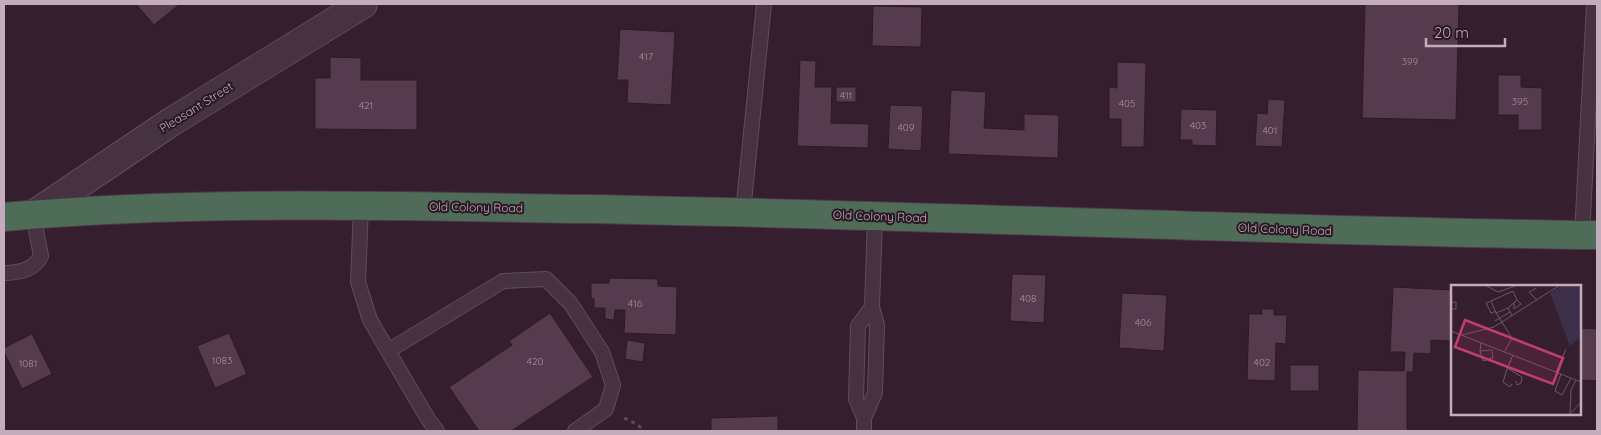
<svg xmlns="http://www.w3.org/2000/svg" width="1601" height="435" viewBox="0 0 1601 435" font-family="Quicksand,sans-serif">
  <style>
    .building { fill: #563b4e; stroke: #2c1a27 }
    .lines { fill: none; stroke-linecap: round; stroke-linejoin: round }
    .lane-casing { stroke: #614d5b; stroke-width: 16 }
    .street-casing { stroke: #614d5b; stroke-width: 30 }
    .highway-casing { stroke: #4d3a48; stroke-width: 30 }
    .path { stroke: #5b495e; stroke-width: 3; stroke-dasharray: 4 4; stroke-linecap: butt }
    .lane { stroke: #463240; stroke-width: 14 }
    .street { stroke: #463240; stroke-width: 28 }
    .highway { stroke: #4f6c58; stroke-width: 28 }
    .labels { text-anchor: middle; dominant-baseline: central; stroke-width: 4; stroke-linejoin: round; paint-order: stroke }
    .number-label { font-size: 10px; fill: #a890a0 }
    .street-label { font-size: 12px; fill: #c3acbb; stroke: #2a1825 }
    .inset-road { fill: none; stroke: #6e5767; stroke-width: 1 }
    .view { fill: #c23d73; fill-opacity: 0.15; stroke: #c23d73; stroke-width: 2.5 }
    .inset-edge { fill: none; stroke: #c3acbb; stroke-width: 2.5 }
  </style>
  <rect width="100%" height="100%" fill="#351f2f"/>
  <path class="building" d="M136,4H180L154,25Z
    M1365,4H1459L1456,120L1362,118Z
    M873,6L922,7L921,47L872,46Z
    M620,29L675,32L671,105L627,103L628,80H617Z
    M330,57L361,58V80H417V130L315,129V78H330Z
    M800,60L816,61L815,87H832L831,123L869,124L868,148L797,146Z
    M1117,62L1146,63L1144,147H1121V119H1109V87L1117,88Z
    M1498,75H1521V87L1542,88V130H1518V115H1498Z
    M836,87H856V102H836Z
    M951,90L986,92L984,128L1024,130V114L1059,115L1058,158L948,154Z
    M1268,99L1285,100L1282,147L1255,146L1257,113L1267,114Z
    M890,105L923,106L921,151L888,149Z
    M1181,109L1217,110L1216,146L1192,145V140H1180Z
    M1012,274L1046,275L1044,323L1010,321Z
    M609,278L658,279V286L677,287L676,335L624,333L625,310H615L614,320L605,319V308H594V299L591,298V283H609Z
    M1393,287L1452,290V341L1431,340V354L1414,353L1413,372H1407V431H1357L1358,370L1404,371L1405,352H1390Z
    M1122,293L1167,295L1164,351L1119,348Z
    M1261,309H1274V315H1287L1286,344L1276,343L1275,381L1247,380L1249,314H1262Z
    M550,313L593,377L511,431H479L449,387L512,345L509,341Z
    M1580,328L1597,329V381L1580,380Z
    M229,333L247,374L215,388L197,346Z
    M32,334L52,374L22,389L4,352V348Z
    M627,340L645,343L643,362L625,359Z
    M1290,365H1319V391H1290Z
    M778,416V431H711V418Z"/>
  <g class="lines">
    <defs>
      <path id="lane" d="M361,206L358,282L370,320L388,351L503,281L546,279L571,304L602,352L613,385L606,409L575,431
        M743,212L764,4
        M1582,235L1594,4
        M4,273C18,273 34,270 41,256L33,215
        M872,307L858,326L856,399L864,418L875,393L877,325L872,307L875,216
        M388,351L428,419L437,431
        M864,431V418"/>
      <path id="street" d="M33,215L171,122L363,4"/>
      <path id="highway" d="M4,217C198,200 393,206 588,209C925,215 1261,231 1597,235"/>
    </defs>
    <use href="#lane" class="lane-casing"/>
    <use href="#street" class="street-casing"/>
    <use href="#highway" class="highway-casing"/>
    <path class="path" d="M624,418L637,424L644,431"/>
    <use href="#lane" class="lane"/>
    <use href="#street" class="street"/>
    <use href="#highway" class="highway"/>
  </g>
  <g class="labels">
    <g class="number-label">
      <text x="646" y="56">417</text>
      <text x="1410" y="61">399</text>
      <text x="846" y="95">411</text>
      <text x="1520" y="101">395</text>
      <text x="1127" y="103">405</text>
      <text x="366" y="105">421</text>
      <text x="1198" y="125">403</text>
      <text x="906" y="127">409</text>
      <text x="1270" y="130">401</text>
      <text x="1028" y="298">408</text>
      <text x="635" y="303">416</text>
      <text x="1143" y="322">406</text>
      <text x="222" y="360">1083</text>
      <text x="535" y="361">420</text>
      <text x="1262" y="362">402</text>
      <text x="28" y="363">1081</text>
    </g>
    <g class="street-label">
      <text transform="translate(196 107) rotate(-32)">Pleasant Street</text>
      <text transform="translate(476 207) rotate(1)">Old Colony Road</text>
      <text transform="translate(880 216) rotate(2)">Old Colony Road</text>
      <text transform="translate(1285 229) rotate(2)">Old Colony Road</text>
    </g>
  </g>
  <g transform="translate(1451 285)">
    <rect width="130" height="130" fill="#351f2f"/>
    <path d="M112,0H130V52L119,61L99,8Z" fill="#3d2f49"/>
    <path class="inset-road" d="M34,0L47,7L67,0M85,3L78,7L86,15M40,16L35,18L40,28L45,26M63,17V24L70,19L66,15M0,21L1,17H5V24H0M57,23L66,15L62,6L40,16L45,28L57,23L61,31M45,28L61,53L54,66M44,36L59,27M0,46L130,97M11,50L43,42L109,0M29,66L32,76L42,73L41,65L29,66L30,58M60,75L57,81L62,70M57,81L52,97L59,102L61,99M56,83L71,92L70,98L66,100L65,96M105,87L115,64M110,89L104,106L111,110L120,93M119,129L120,105L125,95M119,129L130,117"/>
    <path class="view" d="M14,35L112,73L102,99L4,62Z"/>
    <rect width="130" height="130" class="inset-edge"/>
  </g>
  <rect width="1601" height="435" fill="none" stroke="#c3acbb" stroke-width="10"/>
  <path d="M1426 38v8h79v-8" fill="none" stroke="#c3acbb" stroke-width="2.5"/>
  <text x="1434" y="38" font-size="15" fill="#c3acbb" stroke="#2a1825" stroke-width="4" paint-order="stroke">20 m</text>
</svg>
